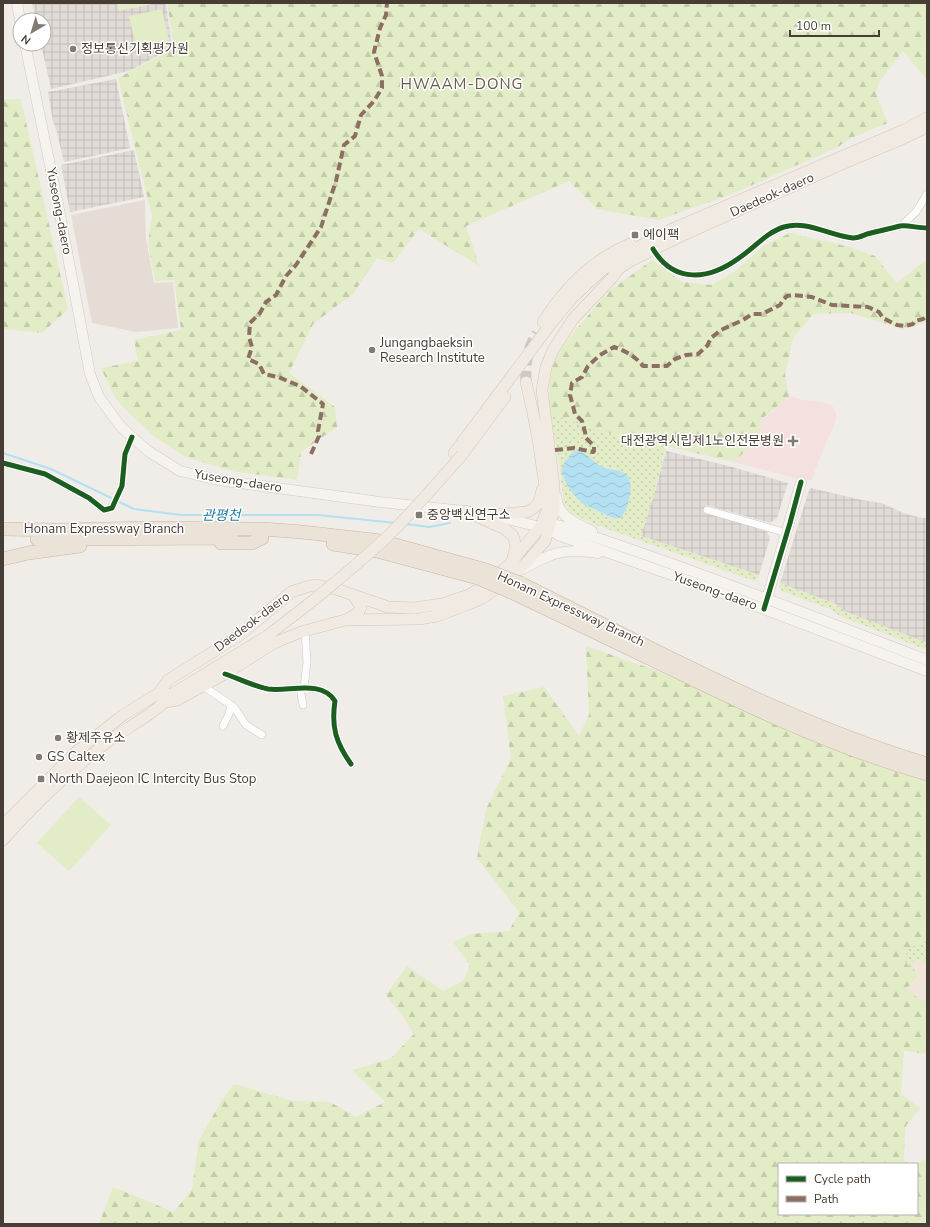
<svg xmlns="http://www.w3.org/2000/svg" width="930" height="1227" viewBox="0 0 930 1227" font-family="'Nunito Sans','Noto Sans KR',sans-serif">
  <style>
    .residential { fill: #e5ddd5 }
    .industrial { fill: url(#industrial-grid) }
    .education { fill: #efe6d9 }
    .medical { fill: #f3e0df }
    .green { fill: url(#green-dots); fill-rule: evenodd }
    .forest { fill: url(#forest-firs) }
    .pitch { fill: #e2ecc6 }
    .water { fill: url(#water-waves) }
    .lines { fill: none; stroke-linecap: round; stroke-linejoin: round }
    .stream { stroke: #b4e1f2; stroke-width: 2 }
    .primary-tunnel { stroke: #cec9c4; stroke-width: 11; stroke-dasharray: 11 5.5; stroke-linecap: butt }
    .street-casing { stroke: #cdc8c4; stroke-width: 8 }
    .secondary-casing { stroke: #d1cac0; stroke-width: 11 }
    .primary-casing { stroke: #d4c6b4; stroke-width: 12 }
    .highway-casing { stroke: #cab6a1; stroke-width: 14 }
    .street { stroke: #fdfcfc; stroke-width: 7 }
    .secondary { stroke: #f6f3ee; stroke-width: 10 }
    .primary { stroke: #f1eae2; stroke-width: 11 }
    .highway { stroke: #ece3d8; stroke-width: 13 }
    .primary-bridge-casing { stroke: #d4c6b4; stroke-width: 12; stroke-linecap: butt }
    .highway-bridge-casing { stroke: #cab6a1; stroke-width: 14; stroke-linecap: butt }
    .primary-bridge { stroke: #f1eae2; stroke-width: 11 }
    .highway-bridge { stroke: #ece3d8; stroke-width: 13 }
    .quiet { stroke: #8d6e63; stroke-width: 4; stroke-dasharray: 8 4; stroke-linecap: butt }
    .cycleway-casing { stroke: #fff; stroke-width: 8 }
    .cycleway { stroke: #1b5e20; stroke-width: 5 }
    .poi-dot { fill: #827a73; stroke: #fff; stroke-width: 1.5 }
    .labels { text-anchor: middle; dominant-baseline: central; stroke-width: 3; stroke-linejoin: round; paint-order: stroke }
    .poi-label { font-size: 13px; fill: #463d34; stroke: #fff; text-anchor: start }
    .street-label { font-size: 13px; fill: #463d34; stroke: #fff }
    .water-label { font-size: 14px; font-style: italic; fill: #227ba2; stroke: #fff }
    .quarter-label { font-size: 15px; letter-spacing: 1px; fill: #6a594a; stroke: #fff }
  </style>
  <defs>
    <pattern id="industrial-grid" width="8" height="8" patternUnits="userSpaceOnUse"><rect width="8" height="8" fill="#e0dbd6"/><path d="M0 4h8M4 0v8" fill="none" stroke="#c2bdb8"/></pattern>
    <pattern id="green-dots" width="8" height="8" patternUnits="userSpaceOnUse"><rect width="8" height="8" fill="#e2ecc6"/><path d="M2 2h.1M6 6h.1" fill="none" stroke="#c3cbab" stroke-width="1.8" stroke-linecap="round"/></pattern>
    <pattern id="forest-firs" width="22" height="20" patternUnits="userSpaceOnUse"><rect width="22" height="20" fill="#e2ecc6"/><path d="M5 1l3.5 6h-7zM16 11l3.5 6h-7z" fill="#c3cbab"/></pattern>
    <pattern id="water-waves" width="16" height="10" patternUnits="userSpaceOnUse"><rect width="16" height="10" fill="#b4e1f2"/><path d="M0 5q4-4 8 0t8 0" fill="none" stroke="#9cc2d0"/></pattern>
  </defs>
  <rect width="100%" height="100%" fill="#f0ece8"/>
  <path class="residential" d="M145,200L146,238L154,283L173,282L178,328L136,332L92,323L71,215Z"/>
  <path class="industrial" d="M32,3H166L172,48L129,71L51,89L41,44H44V20H36Z
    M116,79L130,148L64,162L56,129L53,122L48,92Z
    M134,150L144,197L70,212L61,165Z
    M666,451L725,465L788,483L777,518L770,523L706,505L705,509L767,532L770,538L759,575L641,536L654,495Z
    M811,488L862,500L881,503L906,514L922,518H927V643L844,611L836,604L780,583L809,490Z"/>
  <path class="education" d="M927,940V998L921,1001L907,988L906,962Z"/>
  <path class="medical" d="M789,396L803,400L822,402L832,406L836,412V420L818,462L812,480L795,478L734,462L746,450L757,448L761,419L774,411L778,405Z"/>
  <path class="green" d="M550,413L596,430L666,447L654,495L641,536L759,575L757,580L755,581L599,526L573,514L564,504L558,455ZM593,460L604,467L616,469L629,497L624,515L614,519L585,505Z
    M780,583L836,604L844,611L927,643V650L840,616L832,610L782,591L779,586Z
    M927,940V965C922,961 919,958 913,962C911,967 915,971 918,976L916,978L906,962V949Z"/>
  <path class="forest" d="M167,3H927V79L903,51L879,82L876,94L888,123L851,138L836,148L727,196L658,220L597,209L569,181L466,226L479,266L419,229L393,263L377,258L353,294L313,324L289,373L335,407L337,427L301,452L297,480L232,471L186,457L156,438L126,410L115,398L101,368L138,361L134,340L181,330L174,280L155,281L148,243L152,216L118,78L172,49L174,45Z
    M3,99H21L68,309L42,333L3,329Z
    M790,233L850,247L875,256L897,283L927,259V322L903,329L851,313L813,314L793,338L785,374L789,396C779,404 772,412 761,419L757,448L746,450L734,462L596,430L550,413L549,400L550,379L552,368L562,346L608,292L652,260L682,282L712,285L737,270L763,246Z
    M586,646L686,681L740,708L793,733L866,761L927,781V940L906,949V962L916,978L907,988L921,1001L927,998V1054L904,1051L901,1094L920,1108L905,1127L904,1160L910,1164H779V1214H917V1165L924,1159L927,1162V1224H99L113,1187L174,1212L192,1189L199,1140L222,1100L234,1084L293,1101L330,1102L356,1117L385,1102L352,1070L390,1059L414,1034L401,1014L386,995L407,966L443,991L463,981L470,965L453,942L471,934L509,931L519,912L477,858L486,809L511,759L503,696L544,687L579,736L589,715Z"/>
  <path class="pitch" d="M117,3H157L119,11Z
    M162,9L169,40L136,47L129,16Z
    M79,797L111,825L69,871L37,843Z"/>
  <path class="water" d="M578,450C588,454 594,463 603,467C613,471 624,468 629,479C633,487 628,515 619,518C613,520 607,515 602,513C597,510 591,508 585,505C577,500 562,481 562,470C562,466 565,462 567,459C570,455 573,451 578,450Z"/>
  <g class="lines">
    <path class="stream" d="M3,453L51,469L134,509L181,515H318L396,523
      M406,524L429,527L450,523"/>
    <path class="primary-tunnel" d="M526,382C525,362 527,350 537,333"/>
    <defs>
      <path id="street" d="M901,226L916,212L927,194
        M653,249C674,284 709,280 739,258C754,248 767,232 784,227C807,220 830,236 853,238C858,238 862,236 867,234C878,231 889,229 900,226C908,225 918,228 927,228
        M3,463L45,474L89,498L104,510L112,508L122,486L125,454L132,437
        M707,510L787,533
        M225,674C237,678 256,687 268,689C289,692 321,679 335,701C331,727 336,743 351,764
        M203,686L234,707L246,725L262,735
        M300,688L303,705
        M304,688L307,662L305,631
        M223,726L229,714L231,705"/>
      <path id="secondary" d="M17,3L20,20
        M25,44L58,204L90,374L99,397L121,427L148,451L180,471L218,480L380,502L473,512
        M556,496C557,499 557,502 558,505C563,519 580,525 592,531
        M496,516L540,527
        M520,570C530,565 539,560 549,556C565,549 581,551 598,553
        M765,605L801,482
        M927,660C806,614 685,566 561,526L556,525L548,528L558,535L706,587L927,671"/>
      <path id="primary" d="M614,272L630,261L681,236L842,164L902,139L927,127
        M543,322C565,287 592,260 630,244
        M454,453L553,321L573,297L600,272L621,256L670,230L904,130L927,118
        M462,455L505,397
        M465,511L505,529L513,536L516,546L513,558
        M490,515L527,512C538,507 540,501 542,490
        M346,620L358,613L361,607L353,595
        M159,693L168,680L240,635L291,592L306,587L315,585L336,589L388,607L414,608L442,604L469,595L484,586L510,564L540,527L547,511L546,493L538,439L533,413L526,382
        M166,702L177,700L225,674L274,643L301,632L345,620L419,619L437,616L469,604L483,598L501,585L527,562L545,541L554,510V486L542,390L546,367L553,350L573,319L612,278L619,268
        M3,825L76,752L123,715L159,693L164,691
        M3,840C34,804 69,772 106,743C126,728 158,712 172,694L267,636L315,599"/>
      <path id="highway" d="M3,529L56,530L149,528L263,529L302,532L381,541L486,570
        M37,539L231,538
        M221,543H252L262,538
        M333,544L377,551L478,578
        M3,559L28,553L80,546
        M520,583C653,649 785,721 927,764
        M511,592C570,620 628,648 686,676C764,714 843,750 927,774"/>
    </defs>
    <use href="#street" class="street-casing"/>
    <use href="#secondary" class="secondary-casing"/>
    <use href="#primary" class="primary-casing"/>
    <use href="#highway" class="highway-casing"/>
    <use href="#street" class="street"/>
    <use href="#secondary" class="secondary"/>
    <use href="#primary" class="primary"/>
    <use href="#highway" class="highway"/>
    <defs>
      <path id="primary-bridge" d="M315,599C340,578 365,558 389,535C414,510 438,482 462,455"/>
      <path id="highway-bridge" d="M486,570L520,583
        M478,578L511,592"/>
    </defs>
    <use href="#primary-bridge" class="primary-bridge-casing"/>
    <use href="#highway-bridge" class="highway-bridge-casing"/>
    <use href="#primary-bridge" class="primary-bridge"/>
    <use href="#highway-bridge" class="highway-bridge"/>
    <path class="quiet" d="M555,450L574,448L593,452L594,451V446L586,438L585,432L582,421L575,414L573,406L570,395L572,383L582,377L588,366L600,355L614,347C626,351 635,356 643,366H667L675,359L686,355L698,354L707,346L711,338L721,330L743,320L752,314H762L780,305L783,300L787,296L792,295L812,297L832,305L868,307L879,312L883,318L897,325L905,326L913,324L915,321L923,319L927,316
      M311,454L319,436L318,431L323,404L300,386L278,377L264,374L259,364L248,359L252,347L249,337L250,323L260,313L266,302L276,295L286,276L296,265L321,227L336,181L344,145L355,136L361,115L374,101L382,88V76L374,52L380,28L386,15L387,3"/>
    <defs>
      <path id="cycleway" d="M653,249C674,284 709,280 739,258C754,248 767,232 784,227C807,220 830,236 853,238C858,238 862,236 867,234C878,231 889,229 900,226C908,225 918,228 927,228
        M3,463L45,474L89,498L104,510L112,508L122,486L125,454L132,437
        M764,609L790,523L801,482
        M225,674C237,678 256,687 268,689C289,692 321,679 335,701C331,727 336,743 351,764"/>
    </defs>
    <use href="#cycleway" class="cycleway-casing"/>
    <use href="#cycleway" class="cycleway"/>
  </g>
  <g class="poi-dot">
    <circle cx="73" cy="49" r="4"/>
    <rect x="631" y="231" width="8" height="8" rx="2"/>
    <circle cx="372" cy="350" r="4"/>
    <path d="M791 435h4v4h4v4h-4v4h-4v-4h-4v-4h4z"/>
    <rect x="415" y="511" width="8" height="8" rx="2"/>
    <circle cx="58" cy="738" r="4"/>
    <circle cx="39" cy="757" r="4"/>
    <rect x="37" y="775" width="8" height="8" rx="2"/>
  </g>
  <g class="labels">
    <g class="poi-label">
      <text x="81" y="49">정보통신기획평가원</text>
      <text x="643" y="235">에이팩</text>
      <text x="380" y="343">Jungangbaeksin<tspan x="380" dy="15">Research Institute</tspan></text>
      <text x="784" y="441" text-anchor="end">대전광역시립제1노인전문병원</text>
      <text x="427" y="515">중앙백신연구소</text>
      <text x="66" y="738">황제주유소</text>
      <text x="47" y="757">GS Caltex</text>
      <text x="49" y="779">North Daejeon IC Intercity Bus Stop</text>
    </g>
    <g class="street-label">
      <text transform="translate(772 195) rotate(-24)">Daedeok-daero</text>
      <text transform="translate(59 211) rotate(79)">Yuseong-daero</text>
      <text transform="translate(238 481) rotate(9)">Yuseong-daero</text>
      <text x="104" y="529">Honam Expressway Branch</text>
      <text transform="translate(715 591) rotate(20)">Yuseong-daero</text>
      <text transform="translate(571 609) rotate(25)">Honam Expressway Branch</text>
      <text transform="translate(252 622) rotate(-37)">Daedeok-daero</text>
    </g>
    <g class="water-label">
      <text x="221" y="515">관평천</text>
    </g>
    <g class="quarter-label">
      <text x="462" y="84">HWAAM-DONG</text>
    </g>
  </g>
  <rect width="930" height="1227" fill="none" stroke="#463d34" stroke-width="8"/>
  <rect x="778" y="1163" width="140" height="52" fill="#ffffff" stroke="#b5b1ae"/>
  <rect x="786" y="1176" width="20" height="6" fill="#1b5e20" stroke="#b5b1ae"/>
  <text x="814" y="1183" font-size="12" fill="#463d34">Cycle path</text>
  <rect x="786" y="1196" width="20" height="6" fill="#8d6e63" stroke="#b5b1ae"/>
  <text x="814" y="1203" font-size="12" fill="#463d34">Path</text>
  <g transform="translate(32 32) rotate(218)"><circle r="19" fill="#ffffff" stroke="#b5b1ae"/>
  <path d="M0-3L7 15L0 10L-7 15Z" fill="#827a73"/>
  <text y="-6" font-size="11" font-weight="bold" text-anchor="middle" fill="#463d34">N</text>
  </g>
  <path d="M790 30v6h89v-6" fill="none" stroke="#463d34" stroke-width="2"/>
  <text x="796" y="30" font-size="12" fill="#463d34" stroke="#ffffff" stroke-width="3" paint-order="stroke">100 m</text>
</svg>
